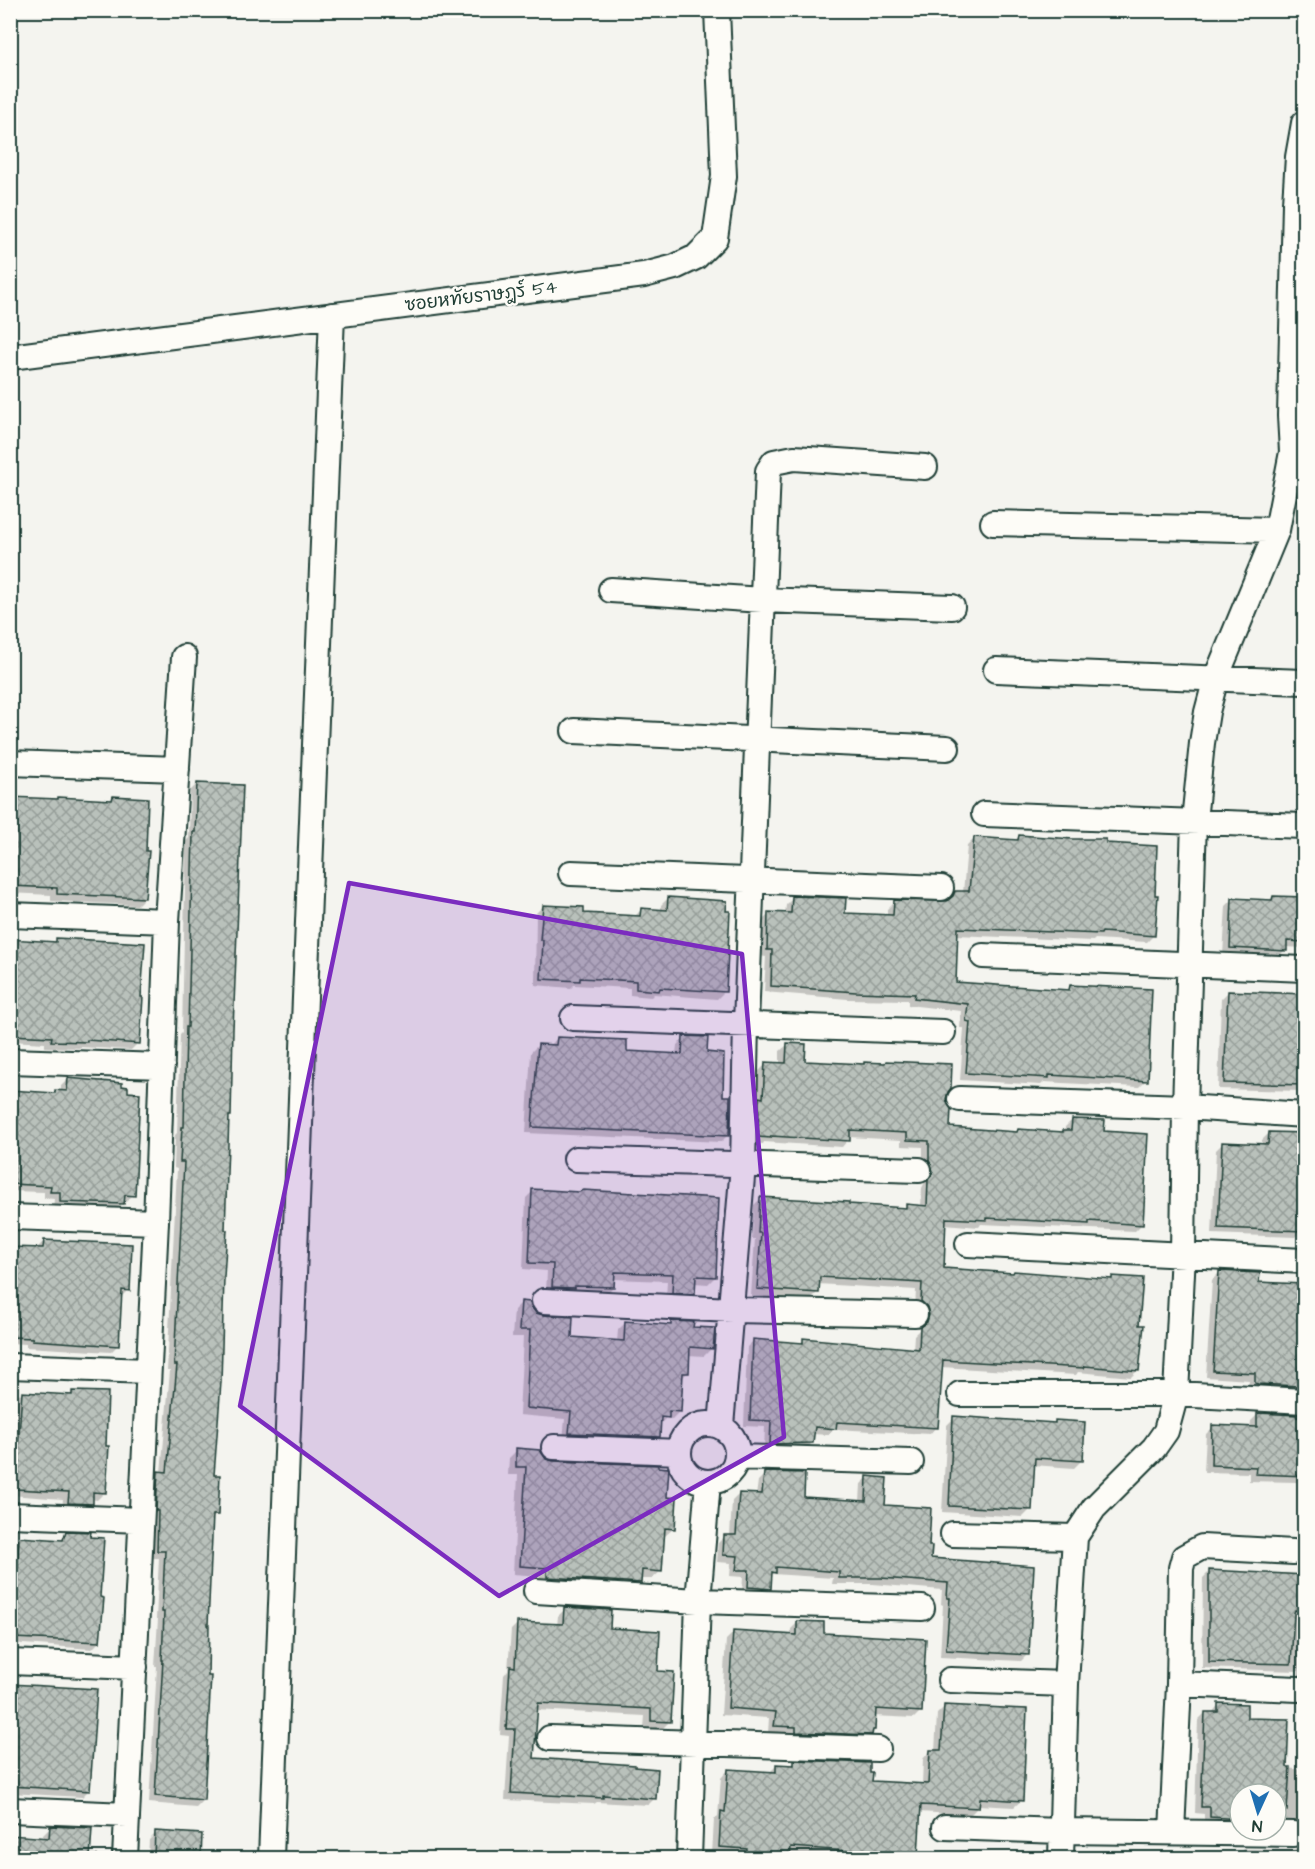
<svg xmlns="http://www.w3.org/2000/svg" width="1315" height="1869" viewBox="0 0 1315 1869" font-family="'Architects Daughter','Playpen Sans Thai',sans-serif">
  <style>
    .shadow { fill: #0003 }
    .building { fill: url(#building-cross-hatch); stroke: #1f3d34; stroke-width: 1.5 }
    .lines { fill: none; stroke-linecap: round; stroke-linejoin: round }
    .street-casing { stroke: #1f3d34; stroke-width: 28 }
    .street { stroke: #fdfcf7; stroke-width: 24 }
    .marked { fill: #7b2cbf; fill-opacity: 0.2; stroke: #7b2cbf; stroke-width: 4.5; stroke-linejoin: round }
    .labels { text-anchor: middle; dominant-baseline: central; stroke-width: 5; stroke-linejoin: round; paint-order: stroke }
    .street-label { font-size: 18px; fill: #1f3d34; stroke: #fdfcf7 }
  </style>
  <defs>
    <pattern id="building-cross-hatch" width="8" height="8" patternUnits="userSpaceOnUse" patternTransform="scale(1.5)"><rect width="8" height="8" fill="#b9c1bb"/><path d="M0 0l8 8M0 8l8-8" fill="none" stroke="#969e99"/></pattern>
  </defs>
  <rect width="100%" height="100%" fill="#f4f4ef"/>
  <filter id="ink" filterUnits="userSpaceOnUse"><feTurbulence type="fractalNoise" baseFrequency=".0167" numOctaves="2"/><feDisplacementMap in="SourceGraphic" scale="12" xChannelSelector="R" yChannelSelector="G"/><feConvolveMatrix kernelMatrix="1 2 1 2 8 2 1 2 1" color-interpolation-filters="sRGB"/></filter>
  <g filter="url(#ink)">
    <path class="shadow" d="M197,784L230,1116L228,1118L213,1476L216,1515L212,1519L206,1626L203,1800L196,1807L149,1803L157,1666H155L158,1619H156L159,1558H150L152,1480L161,1473L170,1371H167L177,1169L174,1168L175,1135L177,1133L180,1035L182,1033L186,841L189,838L190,791Z
      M10,798L57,800L59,798L109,802L113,798L144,898L137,905L51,901V895L10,893Z
      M1019,836L1154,935L1147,942L1095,939L1093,941L956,935L954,983L1066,992L1070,987L1146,1080L1139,1087L1044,1082L1041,1085L960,1080L964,1028H960L961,1011L908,1005V1000L848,999L764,992L766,957L760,956L762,921L769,914H785L786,905L793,898L843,914L887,916V909L894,902H947L955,892L963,893L967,846L974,839L1014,842Z
      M1273,897L1304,899V948L1285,947V950L1278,957L1223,955L1226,906L1233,899L1269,901Z
      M668,898L724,992L717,999L654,994L651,997L630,995V988L574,985L571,988L535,985L536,913L543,906L583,914L634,917L642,909L661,911V905Z
      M10,940L53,943L57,940L138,1043L131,1050L80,1047L79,1048L45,1047V1043L10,1041Z
      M1228,992L1304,996V1089L1302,1091L1218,1089L1221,999Z
      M557,1038L625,1052L676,1055L677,1045L684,1038L705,1054L721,1097L728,1135L721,1142L526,1133L531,1052L538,1045L550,1046Z
      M787,1045L804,1062L862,1065L864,1063L944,1099L948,1128L1015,1133L1018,1130L1062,1133L1065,1131V1127L1072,1120L1103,1132L1142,1224L1135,1231L981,1224L979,1227L945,1224L943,1270L1110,1281L1113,1278L1138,1326V1370L1131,1377L1078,1372L1076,1375L941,1367L936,1427L930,1434L834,1429L828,1435L813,1434L812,1443L805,1450H764L765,1427L744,1426L747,1347L753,1341L799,1344L804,1340L913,1350L914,1335L921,1328L923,1322L915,1309L916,1290L818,1284V1292L811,1299L751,1296L755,1239H752L754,1205L761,1198L903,1209L907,1206L921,1207L922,1188L927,1178L923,1168V1147L901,1146V1140L849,1137L848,1140L842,1147L764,1142L763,1144L752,1143V1106L757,1101L759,1071L766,1064H780V1051Z
      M68,1079L133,1195L126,1202H123L116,1210L53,1209L54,1199L44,1198V1192L10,1191V1092L53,1094L56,1091L61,1092V1086Z
      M1269,1133L1304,1134L1302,1230L1295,1237L1212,1234L1216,1150L1223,1143L1262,1145V1140Z
      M533,1191L715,1277L708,1284L694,1283L693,1293L686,1300L666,1299L667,1281L613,1279V1287L606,1294H546L547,1271L523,1269L526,1198Z
      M44,1241L128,1290L121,1297L118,1345L111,1352L26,1347V1344L10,1343V1248H37Z
      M1220,1272L1258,1283L1304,1286V1322H1299L1297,1375L1304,1376V1396L1248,1390L1249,1380L1206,1377L1212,1280Z
      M521,1303L570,1338L617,1342L618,1330L626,1322L669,1326L672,1323L692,1329L712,1348L704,1356L688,1355L687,1373L681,1379L680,1411L672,1419L666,1418L660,1424L658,1436L651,1444L563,1440L565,1419L519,1415L523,1337H512L514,1310Z
      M10,1393L69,1397L72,1393L104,1493L97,1500L91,1499V1503L84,1510L62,1509L63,1499L10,1495Z
      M1258,1414L1304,1417V1475L1297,1482L1249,1481V1473L1204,1472L1206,1434L1213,1427L1250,1429L1251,1421Z
      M954,1418L1053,1425L1056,1422L1081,1461L1074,1468L1033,1465L1030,1510L1023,1517L942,1512L947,1425Z
      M517,1450L665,1499L674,1528L665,1536H663L661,1571L652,1579H640V1582L631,1590L539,1585L540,1576L513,1574L518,1475H508L509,1458Z
      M765,1474L802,1498L860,1502L861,1484L868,1477L883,1506L927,1547L929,1559L1028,1654L1021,1661L940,1657L943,1605L941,1604L942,1590L873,1584H832L833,1578L773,1574L771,1576L770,1588L763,1595L742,1594L743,1577L730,1576L731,1563L717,1562L718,1543L725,1536H730L732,1501L739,1494L756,1496L758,1481Z
      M67,1533L98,1599L99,1642L92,1649L10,1643V1538L60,1541Z
      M1304,1554V1692L1299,1682V1671L1202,1668L1203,1578L1210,1571L1300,1576L1301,1557Z
      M565,1609L608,1630L656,1673L669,1722L662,1729L644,1728L645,1716L536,1710L532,1759L655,1798L648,1805L597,1802L594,1804L505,1800L509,1736L500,1735L504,1675L508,1670L511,1630L518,1623L557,1626L558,1616Z
      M798,1622L822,1634L921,1711L914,1718L874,1716L871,1734L864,1741L790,1738V1733H768L769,1718L721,1715L726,1640L733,1633L791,1636V1629Z
      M11,1685L89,1790L82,1797L10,1793Z
      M1304,1700V1727H1301L1302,1707Z
      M1219,1704L1246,1719L1286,1768L1304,1770V1858H1237L1244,1849L1293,1850L1299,1848L1301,1841L1276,1827V1794H1240V1825L1204,1823V1814L1195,1813L1198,1720L1205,1713H1212Z
      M944,1707L1022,1800L1014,1807L978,1805L977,1808L970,1815L919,1812L916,1855L913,1858H849L789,1855V1858H740V1856L712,1854L714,1820L718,1816L721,1778L728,1770L769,1773L777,1765L790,1766L795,1762L871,1782L922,1785L923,1759L930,1751L935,1752L937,1714Z
      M50,1828L89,1854H98V1858H10V1837L43,1840V1835Z
      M156,1833L201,1835L200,1858H148L149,1840Z
      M943,1851L1023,1856V1858H936Z
      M1096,1856L1132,1858H1093Z"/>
    <path class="building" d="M197,783L243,785L233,1029L231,1116H229L225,1230H227L224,1277L221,1382L214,1475H220L218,1515H213L208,1625H209L208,1676H211L204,1800L155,1796L163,1660H162L164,1612H162L165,1551H157L158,1511H156L158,1471L167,1472L177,1365H174L184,1162H180L182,1127H184L186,1027H188L193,832H195Z
      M113,796L148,798L146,851H149L145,898L57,894V888L10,886V797L58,799V797L112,800Z
      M1019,835L1073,839H1106V843L1157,846L1155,895H1158L1155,936L1102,932L1101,934L958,928L956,982L1069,990L1070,985L1152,989L1148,1081L1049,1075V1078L966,1073L970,1022L966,1021L968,1004L914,998L915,994L856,992L771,986L772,950H767L768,912L791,913L792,896L846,898L845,913L893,915L894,900L947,901L953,896L955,891H969L974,837L1018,840Z
      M1273,896L1305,897V942L1287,941V951L1230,948L1232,898L1272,900Z
      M668,897L727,901L726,911H730L726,992L660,988L659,991L636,989V981L580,978V981L541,979L543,940H540L543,905L584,907V913L640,916L641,908L667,910Z
      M56,938L145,943L141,997H143L140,1044L87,1040V1042L51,1041L52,1037L10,1035V939L56,942Z
      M1228,991L1305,994V1085L1224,1083Z
      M683,1036L708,1037L707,1052L724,1054L723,1096H730L729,1136L532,1127L538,1044L556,1045L557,1037L627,1040V1051L682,1054Z
      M787,1043L806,1044L805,1061L864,1064V1062L885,1063L886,1061L952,1064L951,1088L948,1092L946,1099L951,1109L950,1127L1017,1132L1018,1129L1063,1132V1130H1071L1072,1119L1105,1120L1104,1131L1148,1134L1143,1225L1089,1221V1224L987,1218V1220L946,1218L944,1268L1013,1273L1014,1271L1112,1279V1276L1143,1278L1139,1325H1144L1139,1371L1085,1366L1084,1368L943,1360L938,1428L837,1422L836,1429L815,1427L813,1443L770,1444L771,1421L750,1420L753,1339L803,1343V1338L919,1349L920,1327L927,1322L929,1315L927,1307L921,1301L922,1283L820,1277L819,1293L757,1289L761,1233H758L760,1197L849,1202V1204L906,1208V1204L927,1206L928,1180L933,1171L929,1160V1141L907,1140V1133L850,1130V1141L771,1136V1138L758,1137L759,1097L763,1098L765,1062L786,1063Z
      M68,1078L122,1083V1086L128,1087V1092L140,1093L135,1196L125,1195L124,1204L60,1202V1192H50L51,1186L10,1184V1090L55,1093V1090L67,1091Z
      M1269,1132L1305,1133L1304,1231L1218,1228L1222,1142L1268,1144Z
      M532,1189L579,1192L583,1190L719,1198L716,1277L696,1276L695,1294L672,1293L673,1274L615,1272L614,1287L575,1286V1288L552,1287L553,1264L529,1263Z
      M44,1240L132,1244L130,1291L122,1290L119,1346L32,1340L33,1338L10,1337V1247L43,1248Z
      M1219,1271L1260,1273L1259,1282L1303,1284L1298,1386L1258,1384L1255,1383V1373L1213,1371Z
      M521,1301L530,1302L532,1308L536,1313L543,1315L573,1317L572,1337L624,1341L625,1321L671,1325V1321L694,1322L693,1327L715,1328L713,1349L690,1347L689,1373H683L681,1412L669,1411V1418L661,1417L660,1437L569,1433L571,1412L526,1408L530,1330H519Z
      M72,1391L108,1392L106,1446H109L106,1493L93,1492V1504L68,1503L69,1492L15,1489L22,1392L72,1395Z
      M1257,1413L1297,1415V1417L1305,1418V1476L1255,1474L1256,1467L1211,1465L1212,1425L1257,1427Z
      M953,1416L1055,1423V1420L1085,1422L1083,1461L1035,1458L1032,1510L949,1506Z
      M516,1448L540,1450L546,1459L553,1461L658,1465V1467L669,1468L667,1497L677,1498L675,1529L665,1528L662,1572L642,1570L641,1583L547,1577V1568L520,1566L526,1467H516Z
      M764,1472L805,1473L804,1497L866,1501L867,1476L887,1478L885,1505L931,1508L929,1546H932L931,1558L1034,1566L1029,1655L946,1650L950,1598H947L948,1583L881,1578H839V1572L776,1567V1573L772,1572L771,1589L748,1587L749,1570H736L738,1556L723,1555L724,1535H736L739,1493L762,1494Z
      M66,1531L91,1532L90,1537L104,1538L100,1597L104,1598L100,1642L14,1638L19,1537L63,1540Z
      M1209,1570L1305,1575V1611L1295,1610L1294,1613L1291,1664L1209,1662Z
      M564,1607L611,1610L610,1628L660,1631L658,1671L674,1672L671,1722L651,1721V1709L538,1703L534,1758L635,1765V1767L658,1769L656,1799L603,1795V1798L511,1793L515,1729H506L510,1666L515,1667L517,1622L563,1624Z
      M797,1621L824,1622V1633L926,1639L922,1712L876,1709L875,1730H873L872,1735L796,1732V1727L774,1726L776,1712L728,1708L733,1631L797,1635Z
      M10,1684L97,1689L90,1791L10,1786Z
      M1218,1703L1247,1704V1718L1289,1719L1287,1767H1290L1287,1811L1276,1810V1794H1240V1819L1210,1817V1807H1201L1205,1712H1218Z
      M944,1705L1027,1709L1023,1801L980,1798L979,1808L921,1805L918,1856L791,1847L790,1858H746L747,1849L719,1847L721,1811L725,1812L728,1769L776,1772V1764L794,1765V1760L870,1763V1773H873L872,1781L928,1784L930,1750H941Z
      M50,1826L92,1828L90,1858H10V1835L49,1838Z
      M155,1831L202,1834L201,1858L154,1856Z"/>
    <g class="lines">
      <defs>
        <path id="street" d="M10,357L644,275L675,267L696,257L715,238L724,176L717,10
          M993,523L1277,530
          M611,590L762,600L952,607
          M996,670L1304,682
          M574,731L947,748
          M10,763L177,769
          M984,814L1304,826
          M571,873L941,888
          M10,915L167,921
          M983,956L1304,969
          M573,1018L943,1032
          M10,1061L162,1066
          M960,1099L1185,1107L1304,1115
          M576,1159L919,1170
          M10,1217L156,1222
          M968,1244L1304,1261
          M544,1301L732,1310L915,1314
          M10,1366L148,1371
          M960,1394H1176L1304,1401
          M679 1453a29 29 0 1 1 58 0a29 29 0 1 1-58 0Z
          M721,1426L743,1165L746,1023L768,471L774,462L794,458L925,467
          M554,1447L679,1452
          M737,1457L911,1462
          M10,1515L141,1520
          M953,1534L1075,1537
          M536,1591L698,1601L922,1608
          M10,1662L135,1667
          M950,1680L1066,1684
          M1179,1684L1298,1689
          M550,1738L878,1749
          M10,1810L127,1815
          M945,1827L1062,1831L1293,1834
          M1172,1832L1179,1684L1181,1568L1184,1557L1202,1547L1293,1552
          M125,1858L156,1222L167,921L184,657
          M271,1858L332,315
          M689,1858L698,1601L708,1482
          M1061,1858L1066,1684L1075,1537L1094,1508L1154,1448L1166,1431L1176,1394L1183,1253L1185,1107L1194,821L1202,743L1207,712L1216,678L1277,530L1292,452L1290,416L1295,203L1298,157L1304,123"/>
      </defs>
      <use href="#street" class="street-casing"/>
      <use href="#street" class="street"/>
    </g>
  </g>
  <path class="marked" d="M349,883L742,954L784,1437L499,1596L240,1406Z"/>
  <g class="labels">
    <g class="street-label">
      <text transform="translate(481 296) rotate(-7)">ซอยหทัยราษฎร์ 54</text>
    </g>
  </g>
  <rect width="1315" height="1869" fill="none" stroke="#fdfcf7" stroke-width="36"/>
  <rect x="18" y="18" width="1279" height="1833" fill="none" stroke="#1f3d34" stroke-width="2" filter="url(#ink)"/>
  <g transform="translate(1258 1812) rotate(184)"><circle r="28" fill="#fdfcf7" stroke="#a4b0a9" stroke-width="1.5"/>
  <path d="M0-4.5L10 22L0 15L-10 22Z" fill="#1f6fb2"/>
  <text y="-9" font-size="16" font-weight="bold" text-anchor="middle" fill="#1f3d34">N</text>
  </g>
</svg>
